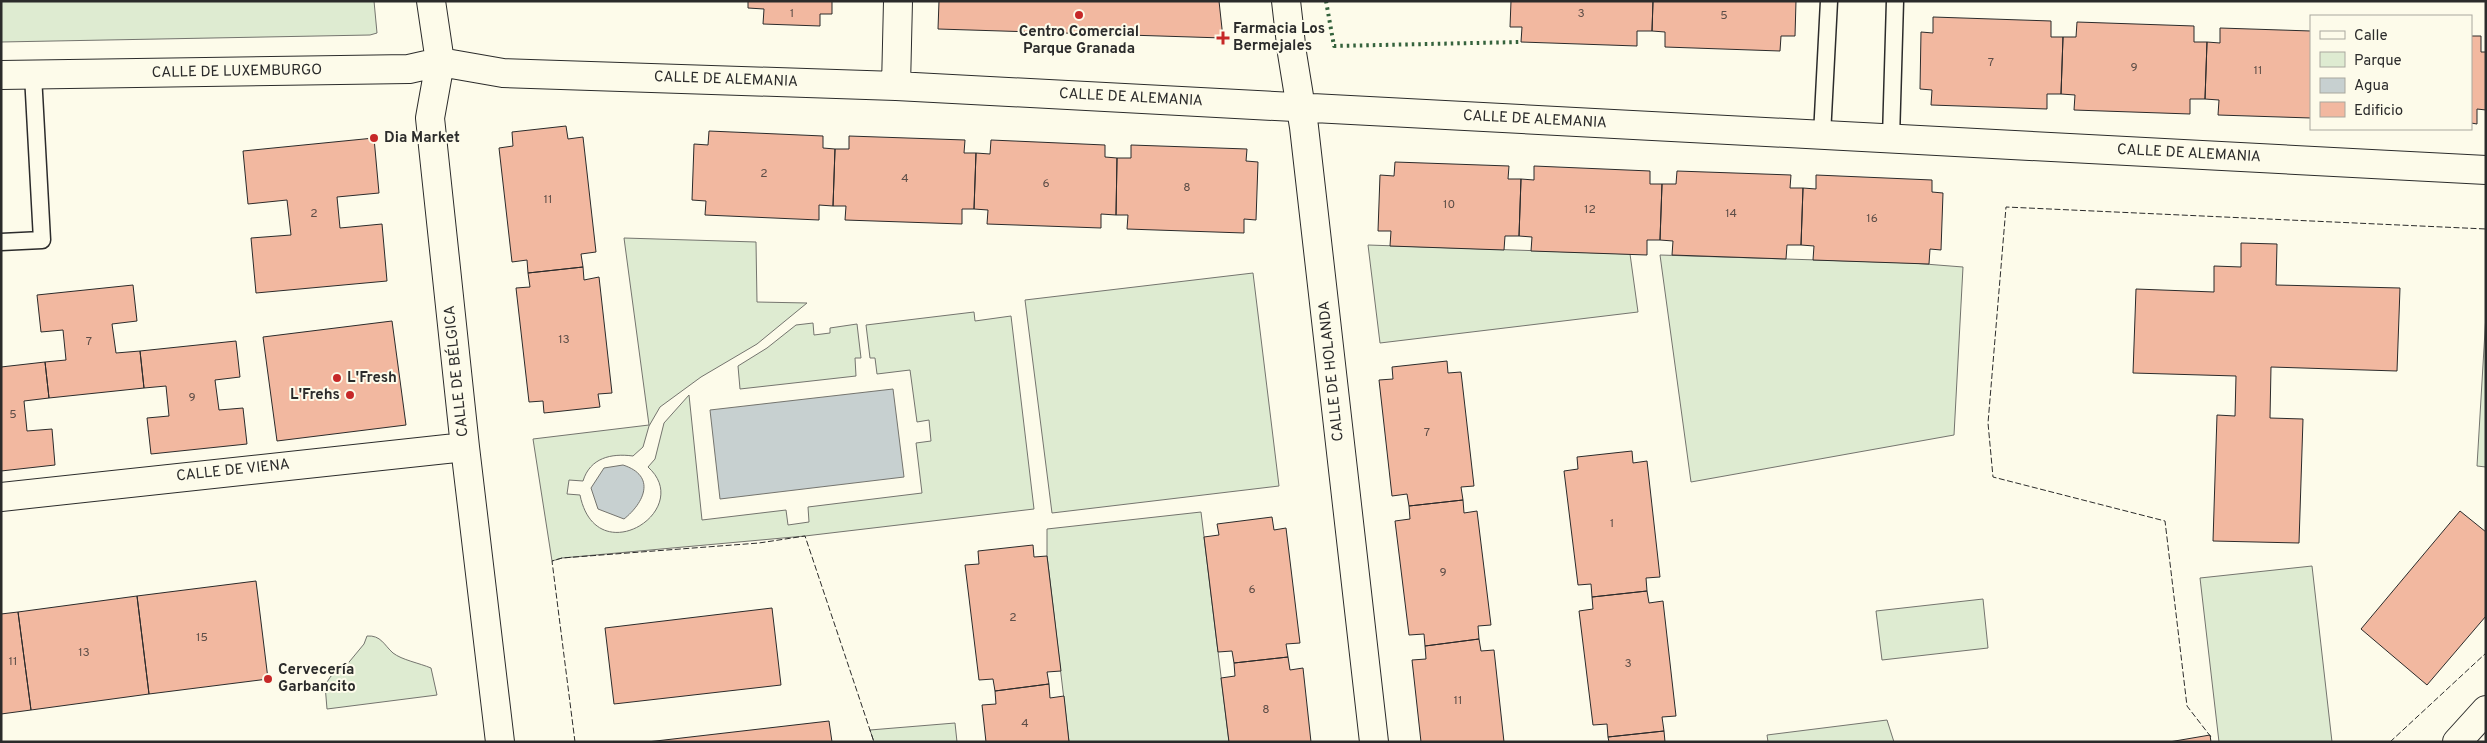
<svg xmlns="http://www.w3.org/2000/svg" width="2487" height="743" viewBox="0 0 2487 743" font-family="Overpass,sans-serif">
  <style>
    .green { fill: #deebd1; stroke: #74746e }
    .water { fill: #c7d0d0; stroke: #74746e }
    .building { fill: #f2b8a0; stroke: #2b2b2b }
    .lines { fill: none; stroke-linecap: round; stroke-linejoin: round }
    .lane-casing { stroke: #2b2b2b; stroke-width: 19 }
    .street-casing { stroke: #2b2b2b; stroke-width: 30 }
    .lane { stroke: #fdfbea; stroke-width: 16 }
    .street { stroke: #fdfbea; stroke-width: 28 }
    .hedge { stroke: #34623c; stroke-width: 4; stroke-dasharray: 2.5 4; stroke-linecap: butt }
    .fence { stroke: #2b2b2b; stroke-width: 1; stroke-dasharray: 6 2.5; stroke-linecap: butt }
    .poi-dot { fill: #c62828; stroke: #fdfbea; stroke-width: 2 }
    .labels { text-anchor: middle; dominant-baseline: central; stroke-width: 4; stroke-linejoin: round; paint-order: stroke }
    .number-label { font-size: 12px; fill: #5d4e48 }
    .poi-label { font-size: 15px; font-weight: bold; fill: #2b2b2b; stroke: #fdfbea; text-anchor: start }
    .street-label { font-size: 15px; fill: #2b2b2b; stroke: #fdfbea }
  </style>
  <rect width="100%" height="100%" fill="#fdfbea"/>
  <path class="green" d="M1,1H374L377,33L370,35L1,42Z
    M624,238L756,242L757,302L807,303L757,344L701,377L660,407L649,426L643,447L633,456C611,453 590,458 583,481L569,480L567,494L580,495C596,574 696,510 648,467L655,459L664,423L689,395L702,520L786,510L788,525L809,522L808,507L922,493L916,443L931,441L929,420L917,422L910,370L877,374L875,358H870L866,325L974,312L975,321L1011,316L1034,509L805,536L562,558L552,561L533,439L649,425Z
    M1368,245L1630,254L1638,312L1380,343Z
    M1660,255L1912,263L1963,267L1954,435L1691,482Z
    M1253,273L1279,486L1052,513L1025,300Z
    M2486,314V467L2477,466Z
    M813,323L814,335L830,333V328L857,324L861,358H855L856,376L740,389L738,366L767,348L796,325Z
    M1201,512L1229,742H1069L1047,556V529Z
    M2312,566L2332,742H2219L2200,578Z
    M1983,599L1988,648L1882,660L1876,611Z
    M367,636C381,635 384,645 393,653C402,660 419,663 431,668L437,695L327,709L325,685L331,676L345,667L364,644Z
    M1887,720L1894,742H1768L1767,735Z
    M955,723L957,742H874L870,730Z"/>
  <path class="water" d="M893,389L904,477L720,499L710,410Z
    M623,465C657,476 644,503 624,519L598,509L591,488L604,468Z"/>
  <path class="building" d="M748,1H832V14H820V26L763,24L764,9L748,8Z
    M939,1H1219L1223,38L938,29Z
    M1511,1H1653L1652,31H1637V46L1521,42L1522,27H1510Z
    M1653,1H1796L1795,36H1781L1780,51L1665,47V32L1652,31Z
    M1933,17L2051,21V37H2063L2061,94H2047V109L1931,105L1932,90L1920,89L1921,32L1933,33Z
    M2077,22L2194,26V42H2207L2205,99H2190V114L2074,110L2075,95L2061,94L2063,37H2076Z
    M2220,28L2311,31V118L2218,115L2219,100L2205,99L2207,42L2220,43Z
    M2471,36H2481V52H2486V110L2477,109V124L2471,123Z
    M566,126L568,139L583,137L596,252L581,254L583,267L528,273L527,260L512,262L499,148L513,146L512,132Z
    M709,131L823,136V148L835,149L833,206L819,205V220L705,215L706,201L692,200L694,144L708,145Z
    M849,136L965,140L964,153H976L974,209H962V224L845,220L846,206H833L835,149H849Z
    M374,138L379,193L337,197L340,228L382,224L387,281L256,293L251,238L291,235L287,200L248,204L243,151Z
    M991,140L1105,145V157L1117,158L1116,215L1101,214V228L987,224L988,210L974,209L976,153L990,154Z
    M1131,145L1247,149L1246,161L1258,162L1256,220L1244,219V233L1127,229L1128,215H1116L1117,158H1131Z
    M1395,162L1509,166L1508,179H1521L1519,236H1505L1504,250L1390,246L1391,231H1378L1380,175L1394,176Z
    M1534,166L1650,171V184H1662L1660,240H1647V255L1531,251L1532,237L1519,236L1521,179L1534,180Z
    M1677,171L1791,175L1790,188H1803L1801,245H1787L1786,259L1672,255L1673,241L1660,240L1662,184H1676Z
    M1816,175L1932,180V192L1943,193L1941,250L1930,249L1929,264L1813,260L1814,246L1801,245L1803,188L1816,189Z
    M2241,243L2277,244L2276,285L2400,288L2397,371L2271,367L2270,418L2303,419L2299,543L2213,541L2217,415L2235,416L2236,376L2133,373L2136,289L2214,292V266L2241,267Z
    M583,267L584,280L599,277L612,393L598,394L600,407L544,413L543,401L529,402L516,288L530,287L528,273Z
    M133,285L137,321L112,324L116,353L140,351L144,388L49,398L45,362L66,360L63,330L41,332L37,295Z
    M392,321L406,425L277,441L263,337Z
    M236,341L240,377L215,380L219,410L243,408L247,444L151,454L147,418L169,416L166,386L144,388L140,351Z
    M1447,361L1448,373L1461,372L1474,486L1461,487L1463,500L1409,506L1407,494L1392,496L1379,380L1393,379L1392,367Z
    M45,362L49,398L24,401L27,431L52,429L55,465L1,471V367Z
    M1632,451L1633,463L1647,461L1660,577L1646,578L1647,591L1592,597L1591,584L1578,585L1564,471L1578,469L1577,457Z
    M1463,500L1464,513L1477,511L1491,625L1478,626L1479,639L1425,646L1424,634L1409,635L1395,521L1410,519L1409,506Z
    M2460,511L2486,532V616L2427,685L2361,629Z
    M1272,517L1274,530L1286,528L1300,643L1286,644L1288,657L1234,663L1232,651L1218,652L1204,537L1219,535L1217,524Z
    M1033,545L1034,557L1047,556L1061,671L1047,672L1049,684L995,691L993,679L979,680L965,565L979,564L978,551Z
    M256,581L268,679L149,694L137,596Z
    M1647,591L1649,603L1663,601L1676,716L1662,717L1664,731L1608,737L1607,724L1593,725L1579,611L1593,609L1592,597Z
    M137,596L149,694L31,710L18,612Z
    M772,608L781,685L614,704L605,628Z
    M18,612L31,710L1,714V614Z
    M1479,639L1481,651L1494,650L1504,742H1421L1412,660L1426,659L1425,646Z
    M1288,657L1290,670L1303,668L1311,742H1229L1221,678L1235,676L1234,663Z
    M1049,684L1050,698L1064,696L1069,742H986L982,705L996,704L995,691Z
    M829,721L832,742H647Z
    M1664,731L1665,742H1609L1608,737Z
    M2210,735L2211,742H2169Z"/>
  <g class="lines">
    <defs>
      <path id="lane" d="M1822,135L1829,1
        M1891,138L1895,1
        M1,242L42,240L33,75"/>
      <path id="street" d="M431,1L440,62L430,118L465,447L500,742
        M1286,1L1292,53L1304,127L1374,742
        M1,75L409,69L440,62L503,73L896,86L2486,170
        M896,86L898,1
        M1,497L465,447
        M2457,742L2486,710"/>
    </defs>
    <use href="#lane" class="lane-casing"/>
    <use href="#street" class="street-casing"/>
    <use href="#lane" class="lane"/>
    <use href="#street" class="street"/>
    <path class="hedge" d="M1326,1L1334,46L1521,42"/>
    <path class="fence" d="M2211,737L2187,706L2165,521L1993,477L1988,423L2006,207L2486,229
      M575,742L552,561L562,558L759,543L805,536L874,742
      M2390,742L2486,653"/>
  </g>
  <g class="poi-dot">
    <circle cx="1079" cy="15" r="5"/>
    <path d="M1220.5 30.5h5v5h5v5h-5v5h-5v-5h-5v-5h5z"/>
    <circle cx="374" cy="138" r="5"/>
    <circle cx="337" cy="378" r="5"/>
    <circle cx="350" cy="395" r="5"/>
    <circle cx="268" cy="679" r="5"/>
  </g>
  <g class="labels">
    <g class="number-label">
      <text x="792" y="14">1</text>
      <text x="1581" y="14">3</text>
      <text x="1724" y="16">5</text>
      <text x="1991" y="63">7</text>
      <text x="2134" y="68">9</text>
      <text x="2258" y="71">11</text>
      <text x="764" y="174">2</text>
      <text x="905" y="179">4</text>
      <text x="1046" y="184">6</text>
      <text x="1187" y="188">8</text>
      <text x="548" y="200">11</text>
      <text x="1449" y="205">10</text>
      <text x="1590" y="210">12</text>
      <text x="314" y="214">2</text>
      <text x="1731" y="214">14</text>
      <text x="1872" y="219">16</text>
      <text x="564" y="340">13</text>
      <text x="89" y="342">7</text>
      <text x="192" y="398">9</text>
      <text x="13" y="415">5</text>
      <text x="1427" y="433">7</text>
      <text x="1612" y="524">1</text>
      <text x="1443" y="573">9</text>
      <text x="1252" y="590">6</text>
      <text x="1013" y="618">2</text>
      <text x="202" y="638">15</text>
      <text x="84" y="653">13</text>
      <text x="13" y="662">11</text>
      <text x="1628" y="664">3</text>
      <text x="1458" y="701">11</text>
      <text x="1266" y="710">8</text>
      <text x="1025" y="724">4</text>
    </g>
    <g class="poi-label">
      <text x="1233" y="29">Farmacia Los<tspan x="1233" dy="17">Bermejales</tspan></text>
      <text x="1079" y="32" text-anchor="middle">Centro Comercial<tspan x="1079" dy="17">Parque Granada</tspan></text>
      <text x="384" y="138">Dia Market</text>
      <text x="347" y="378">L'Fresh</text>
      <text x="340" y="395" text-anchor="end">L'Frehs</text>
      <text x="278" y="670">Cervecería<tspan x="278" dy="17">Garbancito</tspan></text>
    </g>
    <g class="street-label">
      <text transform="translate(237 72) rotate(-1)">CALLE DE LUXEMBURGO</text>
      <text transform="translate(726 80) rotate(2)">CALLE DE ALEMANIA</text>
      <text transform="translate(1131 98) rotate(3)">CALLE DE ALEMANIA</text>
      <text transform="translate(1535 120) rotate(3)">CALLE DE ALEMANIA</text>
      <text transform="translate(2189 154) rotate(3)">CALLE DE ALEMANIA</text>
      <text transform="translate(457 371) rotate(-96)">CALLE DE BÉLGICA</text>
      <text transform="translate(1332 371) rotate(-96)">CALLE DE HOLANDA</text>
      <text transform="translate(233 471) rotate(-6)">CALLE DE VIENA</text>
    </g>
  </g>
  <rect width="2487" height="743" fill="none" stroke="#2b2b2b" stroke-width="5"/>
  <rect x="2310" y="15" width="162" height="115" fill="#fdfbea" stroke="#a9a89e"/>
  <rect x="2320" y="31" width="25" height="8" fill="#fdfbea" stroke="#a9a89e"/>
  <text x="2354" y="40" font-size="15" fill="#2b2b2b">Calle</text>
  <rect x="2320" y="52" width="25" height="15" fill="#deebd1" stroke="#a9a89e"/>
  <text x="2354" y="65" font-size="15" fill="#2b2b2b">Parque</text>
  <rect x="2320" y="78" width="25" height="15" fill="#c7d0d0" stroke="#a9a89e"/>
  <text x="2354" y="90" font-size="15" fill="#2b2b2b">Agua</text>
  <rect x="2320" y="102" width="25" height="15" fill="#f2b8a0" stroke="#a9a89e"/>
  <text x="2354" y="115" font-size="15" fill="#2b2b2b">Edificio</text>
</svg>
